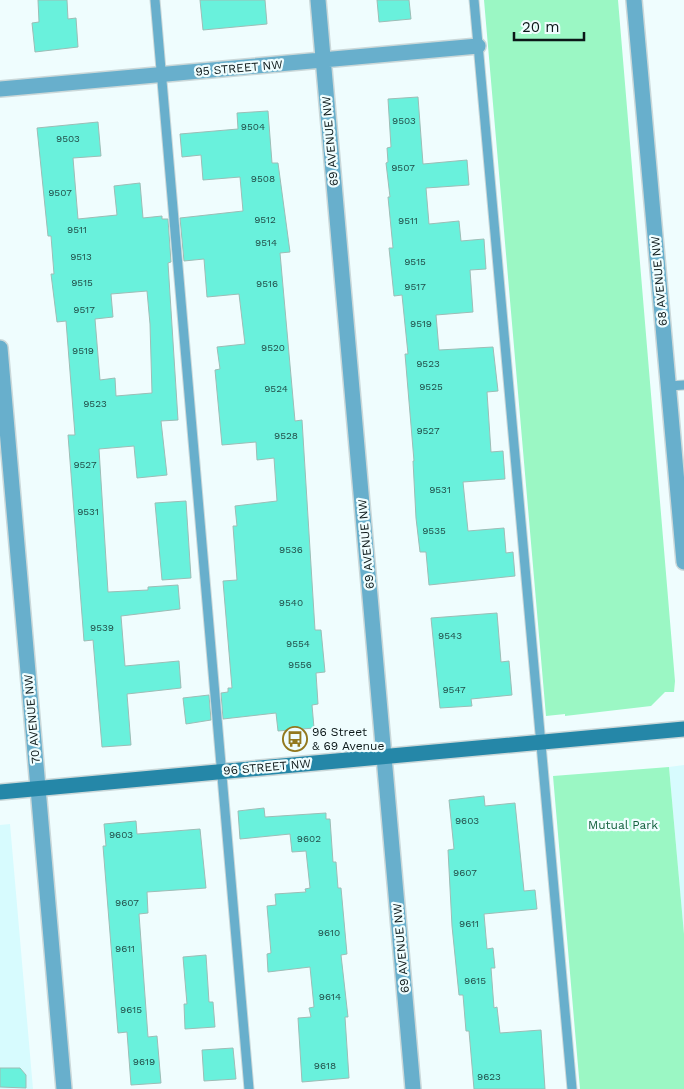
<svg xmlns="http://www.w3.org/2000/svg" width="684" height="1089" viewBox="0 0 684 1089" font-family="'Work Sans',sans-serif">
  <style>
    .built { fill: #d7fbfe }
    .green { fill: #9bf7c4 }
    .building { fill: #69f1dc; stroke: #9dbdb6; fill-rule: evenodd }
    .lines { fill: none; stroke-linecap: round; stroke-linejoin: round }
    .lane-casing { stroke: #cbd8d9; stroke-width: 11 }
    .street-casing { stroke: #cbd8d9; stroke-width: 18 }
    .secondary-casing { stroke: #cbd8d9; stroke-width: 18 }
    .lane { stroke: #68afcc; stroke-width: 9 }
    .street { stroke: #68afcc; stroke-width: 15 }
    .secondary { stroke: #2587a8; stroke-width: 15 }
    .labels { text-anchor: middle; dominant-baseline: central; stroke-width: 4.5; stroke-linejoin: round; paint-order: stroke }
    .number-label { font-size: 10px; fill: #224e49 }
    .street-label { font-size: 12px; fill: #0b1718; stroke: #effdfe }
    .poi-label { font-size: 12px; fill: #0b1718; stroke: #effdfe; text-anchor: start }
    .park-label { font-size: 12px; fill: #15623f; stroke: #effdfe }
  </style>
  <rect width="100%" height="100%" fill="#effdfe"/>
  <path class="built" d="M684,765V934L669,767Z
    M10,824L33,1089H0V825Z"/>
  <path class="green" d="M484,0H618L675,681L674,692H665L651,706L565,716V714L546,716Z
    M669,767L684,934V1089H580L553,776Z"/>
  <path class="building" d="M38,0H67L68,19L76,18L78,47L35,52L32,23L39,22Z
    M200,0H265L267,24L203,30Z
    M377,0H409L411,19L379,22Z
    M418,97L423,164L467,160L469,185L426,188L429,224L459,221L461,241L484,239L486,269L470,270L473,312L436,315L439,350L493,347L498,391L487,392L491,452L503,451L505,479L463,482L468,531L504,528L506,553L513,552L515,576L429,585L426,552H420L416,518L413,461H414L405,354H408L402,295L394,296L389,248H393L388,197H390L386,163L388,162L387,148L391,147L388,99Z
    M268,111L272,163H278L290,252L280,253L295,421L302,420L315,630H321L325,672L316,673L318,704L312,705L314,728L278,731L276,713L223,719L221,693L228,692V688H232L223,581L237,580L233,526H237L235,506L277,501L274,458L257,460L256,442L222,445L215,370L220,369L217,347L245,344L239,294L207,297L204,259L184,261L180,218L243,211L240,177L203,180L201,155L182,157L180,134L238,129L237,113Z
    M98,122L101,156L73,158L78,219L117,215L114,186L140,183L143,218L162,216V219H168L171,262L168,263L178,420L161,421L167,475L137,478L134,446L99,449L108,592L148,590V587L178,585L180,609L121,616L125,666L179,661L181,688L127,694L131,745L102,747L93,640L84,641L68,435H75L66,321L57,322L51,274H54L51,236H48L37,128ZM147,291L150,324L152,393L116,396L115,378L100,380L95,319L113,317L111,294Z
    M186,501L191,578L162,580L155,503Z
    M497,613L501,662L509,661L512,695L471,699L472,706L440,708L431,618Z
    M209,695L211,720L186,724L183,698Z
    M484,796L485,806L515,803L524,891L535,890L537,909L484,914L487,949L493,948L495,968H491L494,1008L497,1007L500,1033L541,1030L545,1089H474L469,1031H466L463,995H459L452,926L448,850L454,849L449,800Z
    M264,808L265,817L326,813V819H330L333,862H336L338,888H341L347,954L341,955L348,1017H345L349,1078L302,1082L298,1018L311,1017L309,1008L314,1007L310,967L268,972L267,954L271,953L267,906L276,905L275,894L306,892L305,889L310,888L306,851L292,852L290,834L240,839L238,811Z
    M136,821L137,834L200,829L206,888L147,892L148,913L139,914L148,1037L157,1036L161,1083L131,1085L127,1032L118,1033L103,846H106L104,824Z
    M206,955L209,1002H213L215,1027L185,1029L184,1004H187L183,957Z
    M233,1048L236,1079L204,1081L202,1050Z
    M0,1068H20L26,1075V1088L0,1087Z"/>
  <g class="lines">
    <defs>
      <path id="lane" d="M155,0L249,1089
        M474,0L572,1089
        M669,386L684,385"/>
      <path id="street" d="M318,0L413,1089
        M634,0L684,562
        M0,89L478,46
        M0,348L64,1089"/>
      <path id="secondary" d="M0,792L684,729"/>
    </defs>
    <use href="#lane" class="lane-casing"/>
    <use href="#street" class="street-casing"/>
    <use href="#secondary" class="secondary-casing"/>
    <use href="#lane" class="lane"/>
    <use href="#street" class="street"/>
    <use href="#secondary" class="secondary"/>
  </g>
  <defs>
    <symbol id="bus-ring" viewBox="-11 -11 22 22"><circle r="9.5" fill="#effdfe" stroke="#92781e" stroke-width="1.5"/><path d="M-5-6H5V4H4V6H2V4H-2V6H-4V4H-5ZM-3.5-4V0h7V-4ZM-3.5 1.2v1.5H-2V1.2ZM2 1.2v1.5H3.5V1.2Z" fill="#92781e"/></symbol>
  </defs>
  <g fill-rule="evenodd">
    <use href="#bus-ring" x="281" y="725" width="28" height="28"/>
  </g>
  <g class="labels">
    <g class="number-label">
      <text x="404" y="120">9503</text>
      <text x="253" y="126">9504</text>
      <text x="68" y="138">9503</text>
      <text x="403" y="167">9507</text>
      <text x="263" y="178">9508</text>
      <text x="60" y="192">9507</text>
      <text x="265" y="219">9512</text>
      <text x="408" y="220">9511</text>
      <text x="77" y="229">9511</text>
      <text x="266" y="242">9514</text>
      <text x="81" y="256">9513</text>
      <text x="415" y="261">9515</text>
      <text x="82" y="282">9515</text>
      <text x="267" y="283">9516</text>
      <text x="415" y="286">9517</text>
      <text x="84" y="309">9517</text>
      <text x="421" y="323">9519</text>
      <text x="273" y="347">9520</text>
      <text x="83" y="350">9519</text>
      <text x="428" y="363">9523</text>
      <text x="431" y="386">9525</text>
      <text x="276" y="388">9524</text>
      <text x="95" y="403">9523</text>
      <text x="428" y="430">9527</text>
      <text x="286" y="435">9528</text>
      <text x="85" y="464">9527</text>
      <text x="440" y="489">9531</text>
      <text x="88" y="511">9531</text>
      <text x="434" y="530">9535</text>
      <text x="291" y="549">9536</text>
      <text x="291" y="602">9540</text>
      <text x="102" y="627">9539</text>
      <text x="450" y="635">9543</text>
      <text x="298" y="643">9554</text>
      <text x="300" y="664">9556</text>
      <text x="454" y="689">9547</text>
      <text x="467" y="820">9603</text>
      <text x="121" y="834">9603</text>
      <text x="309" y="838">9602</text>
      <text x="465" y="872">9607</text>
      <text x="127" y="902">9607</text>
      <text x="469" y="923">9611</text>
      <text x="329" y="932">9610</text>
      <text x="125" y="948">9611</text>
      <text x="475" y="980">9615</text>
      <text x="330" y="996">9614</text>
      <text x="131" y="1009">9615</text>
      <text x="144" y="1061">9619</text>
      <text x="325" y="1065">9618</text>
      <text x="489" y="1076">9623</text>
    </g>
    <g class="street-label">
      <text transform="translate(239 68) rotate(-5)">95 STREET NW</text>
      <text transform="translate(330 141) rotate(-95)">69 AVENUE NW</text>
      <text transform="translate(659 281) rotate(-95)">68 AVENUE NW</text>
      <text transform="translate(366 544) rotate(-95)">69 AVENUE NW</text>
      <text transform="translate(32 719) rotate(-95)">70 AVENUE NW</text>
      <text transform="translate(267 767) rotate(-5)">96 STREET NW</text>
      <text transform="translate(401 948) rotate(-95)">69 AVENUE NW</text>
    </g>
    <g class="poi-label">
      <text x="312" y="732">96 Street<tspan x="312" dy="14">&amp; 69 Avenue</tspan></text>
    </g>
    <g class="park-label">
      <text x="623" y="825">Mutual Park</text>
    </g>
  </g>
  <path d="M514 32v8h70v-8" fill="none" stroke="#0b1718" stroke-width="2.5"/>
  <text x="522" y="32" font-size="15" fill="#0b1718" stroke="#effdfe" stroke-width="4" paint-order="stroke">20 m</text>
</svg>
